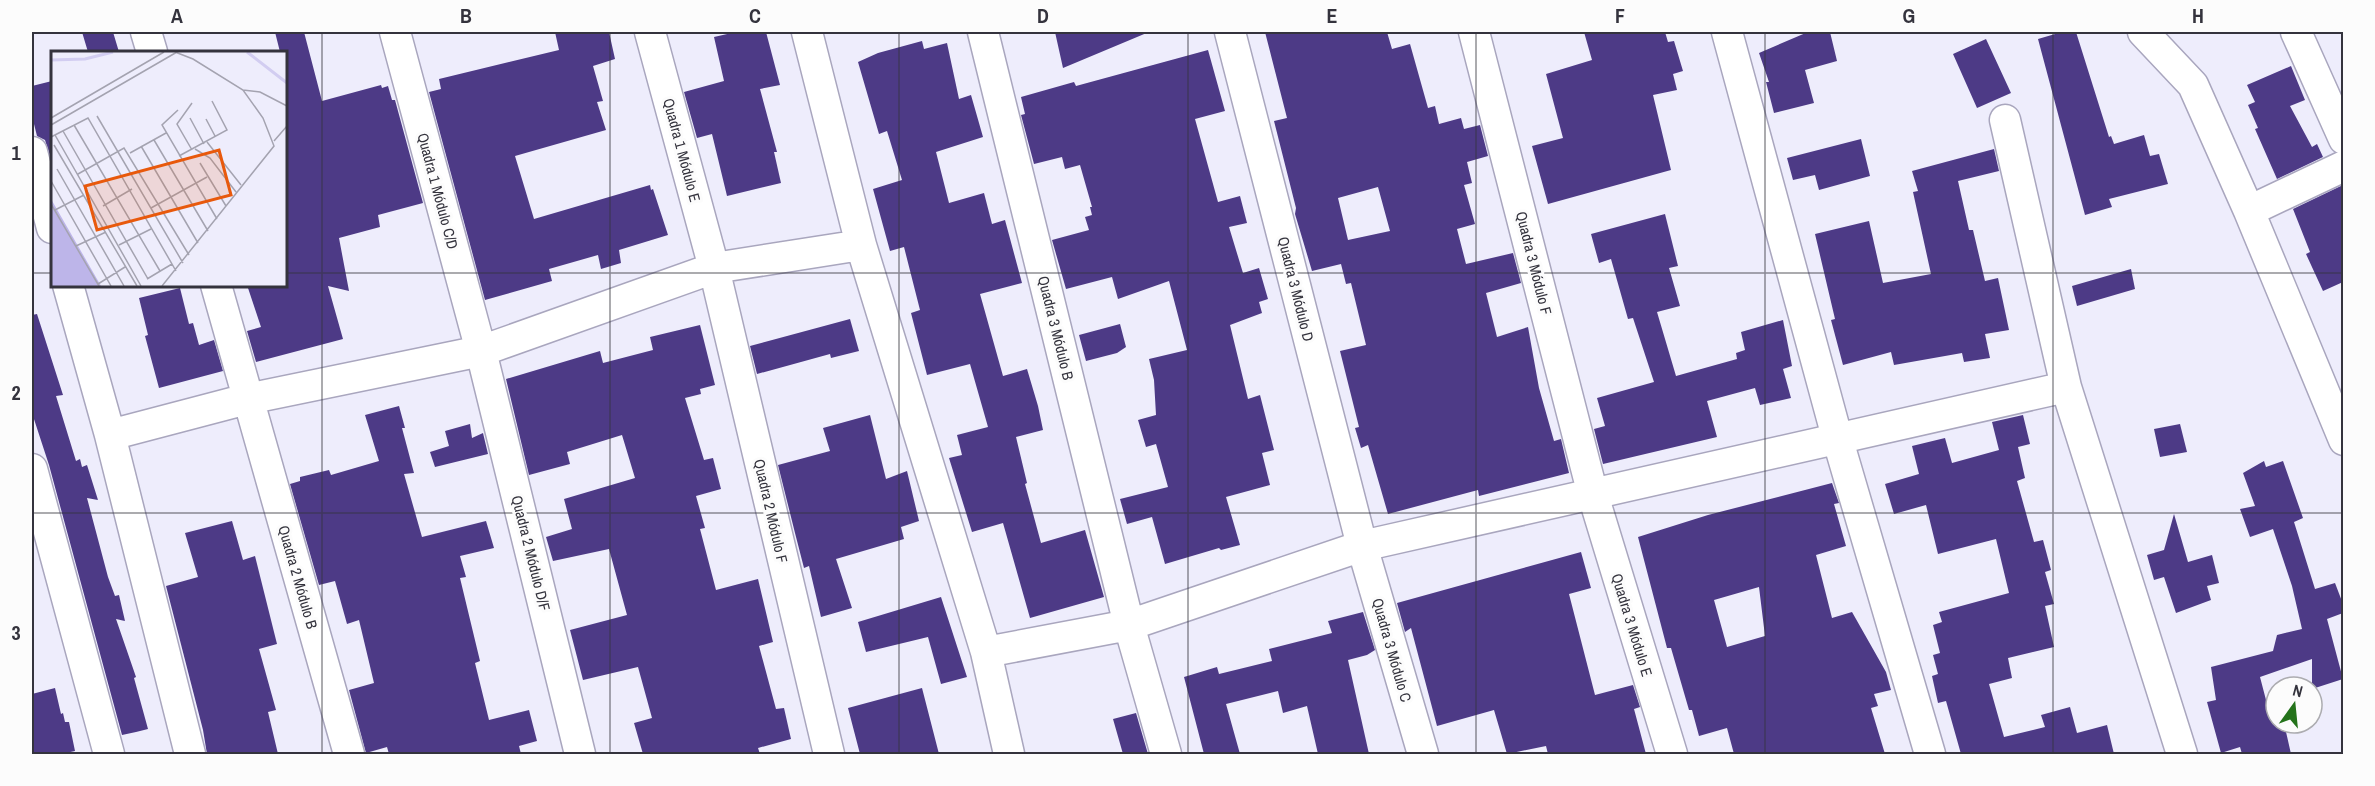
<svg xmlns="http://www.w3.org/2000/svg" width="2375" height="786" viewBox="0 0 2375 786" font-family="'Archivo Narrow',sans-serif">
  <style>
    .building { fill: #4d3a86; fill-rule: evenodd }
    .lines { fill: none; stroke-linecap: round; stroke-linejoin: round }
    .street-casing { stroke: #a9a6be; stroke-width: 33 }
    .street { stroke: #fff; stroke-width: 30 }
    .grid { fill: none; stroke: #34333d; stroke-width: 1.5; stroke-opacity: 0.55 }
    .labels { text-anchor: middle; dominant-baseline: central; stroke-width: 6; stroke-linejoin: round; paint-order: stroke }
    .street-label { font-size: 15px; fill: #34333d; stroke: #fcfcfc }
    .inset-river { fill: none; stroke: #d2cdf1; stroke-width: 3 }
    .inset-road { fill: none; stroke: #a4a3b0; stroke-width: 1.5 }
    .view { fill: #e8590c; fill-opacity: 0.15; stroke: #e8590c; stroke-width: 3 }
    .inset-edge { fill: none; stroke: #34333d; stroke-width: 3 }
    .neatline { fill: none; stroke: #34333d; stroke-width: 2 }
    .grid-label { font-size: 20px; text-anchor: middle; font-weight: bold; fill: #34333d }
  </style>
  <rect width="100%" height="100%" fill="#eeedfc"/>
  <path class="building" d="M82,32H113L119,52H88Z
    M275,32H304L322,101L381,85L382,88L388,86L392,100H395L423,203L378,215L380,227L339,238L349,291L328,286L343,339L256,362L247,331L261,327L247,285H285V52H280Z
    M555,32H609L615,59L593,66L603,101L597,102L606,130L515,156L534,219L650,185L651,190L653,189L668,235L619,250L621,263L601,269L598,255L549,269L552,281L485,300L429,92L441,89L439,79L559,50Z
    M736,32H766L780,85L760,89L777,152H774L781,183L727,196L712,134L697,138L684,92L724,81L714,37Z
    M1055,32H1149L1063,68Z
    M1265,32H1387L1392,49L1410,44L1428,108L1435,106L1439,124L1461,118L1464,129L1480,125L1488,156L1467,162L1472,183L1464,185L1475,224L1457,229L1466,264L1513,253L1521,283L1486,293L1497,337L1528,327L1539,388L1554,441L1561,439L1569,473L1479,496L1478,490L1388,514L1368,445L1361,448L1355,428L1359,427L1340,351L1366,345L1351,283L1346,284L1341,264L1312,271L1295,214L1296,208L1274,121L1287,118ZM1378,187L1390,231L1348,240L1338,198Z
    M1584,32H1665L1668,42L1674,41L1683,71L1673,74L1677,90L1653,95L1671,170L1548,204L1532,146L1563,138L1546,74L1592,60Z
    M1808,32H1830L1837,61L1805,70L1814,103L1774,113L1766,82H1769L1759,53Z
    M2062,32H2076L2109,137L2111,136L2114,144L2144,135L2150,156L2159,154L2168,184L2109,199L2112,207L2085,215L2038,39Z
    M1986,39L2011,93L1977,108L1953,54Z
    M922,41L924,49L947,43L959,99L971,95L983,137L936,152L949,203L984,193L992,224L1005,220L1022,283L980,294L1003,376L1027,369L1038,406L1043,430L1016,437L1027,483L1025,484L1041,543L1085,530L1104,597L1030,618L1003,523L972,532L949,458L962,455L957,435L988,427L970,364L927,375L911,313L920,310L904,247L890,251L873,189L902,180L887,131L879,134L858,62L878,53Z
    M1208,50L1225,111L1195,119L1218,202L1240,196L1247,223L1229,227L1243,273L1259,268L1268,299L1259,302L1262,313L1230,325L1248,399L1260,395L1274,450L1262,453L1270,485L1226,497L1240,545L1221,550L1219,548L1165,564L1152,517L1127,524L1120,499L1168,487L1156,444L1146,447L1138,420L1156,415L1154,380L1149,359L1187,350L1169,281L1118,299L1112,277L1066,289L1052,240L1089,230L1085,217L1092,215L1090,207H1092L1080,165L1065,169L1062,157L1034,164L1021,115L1025,114L1021,97L1074,82L1076,86Z
    M2291,66L2305,100L2290,106L2312,147L2317,144L2323,157L2277,179L2255,129L2258,128L2248,105L2255,102L2247,85Z
    M52,81V162L45,140L37,136L32,116V86Z
    M1861,139L1870,176L1819,190L1815,175L1793,180L1787,158Z
    M1994,149L1999,171L1958,181L1969,230H1973L1985,281L1998,278L2009,330L1985,334L1990,358L1964,362L1962,353L1894,365L1891,352L1843,365L1831,320L1835,319L1815,234L1869,221L1883,283L1931,274L1913,192L1918,191L1912,171Z
    M2343,185V282L2323,291L2306,254L2310,252L2293,209Z
    M1665,214L1678,266L1669,268L1680,306L1657,312L1676,376L1737,359L1736,353L1745,350L1741,332L1783,320L1792,366L1783,369L1791,398L1760,405L1755,388L1707,401L1717,437L1603,464L1594,429L1605,426L1597,398L1654,382L1633,318L1628,319L1611,259L1599,263L1591,234Z
    M2131,269L2135,289L2077,306L2072,286Z
    M180,288L189,324L193,323L199,345L214,340L223,371L159,388L145,336L148,335L139,298Z
    M37,314L63,395L56,396L76,461L80,459L82,467L87,465L98,500L87,498L108,577L115,596L119,595L125,621L116,619L136,677L134,678L148,729L136,732L122,735L49,465L32,413V315Z
    M850,319L859,351L831,358L830,354L757,374L750,346Z
    M1120,324L1126,347L1117,353L1086,361L1079,335Z
    M700,325L715,385L700,389L701,394L685,398L704,460L713,458L721,489L696,496L705,528L700,529L716,590L758,579L773,642L759,646L776,709L784,708L791,739L758,748L760,754H643L634,723L652,718L638,667L583,680L570,630L627,615L609,549L553,561L546,537L572,529L564,499L635,478L622,435L567,452L570,464L529,475L506,379L600,351L603,363L653,350L650,337Z
    M399,406L405,428H402L414,473L404,474L422,537L486,521L494,548L460,556L466,577L460,578L480,661L475,663L489,720L529,710L537,741L519,746L521,754H389L387,747L366,753L349,690L374,683L359,620L347,624L335,581L319,585L290,484L300,481V477L329,470L331,475L379,461L365,415Z
    M870,415L886,479L907,471L919,521L901,527L904,539L836,559L852,608L821,617L809,566L804,568L795,533L778,465L830,451L823,428Z
    M2023,415L2030,444L2018,447L2025,478L2017,481L2034,542L2043,540L2051,570L2045,572L2054,604L2045,606L2054,647L2008,658L2012,678L1989,684L2004,737L2045,727L2041,715L2070,707L2077,733L2107,725L2114,754H1961L1946,701L1938,703L1932,676L1938,674L1933,655L1940,653L1933,625L1942,622L1939,612L2009,593L1996,539L1938,554L1926,505L1894,514L1885,484L1919,474L1912,446L1945,438L1952,463L1999,450L1992,422Z
    M470,424L472,438L483,433L488,454L435,467L430,452L449,446L445,431Z
    M2180,424L2187,452L2160,457L2154,429Z
    M2264,461L2266,467L2283,461L2303,518L2294,522L2315,589L2335,583L2343,604V613L2327,619L2343,679L2312,689V659L2260,677L2272,723H2284L2291,754H2242L2240,747L2221,753L2207,702L2216,700L2211,667L2273,651L2277,635L2302,629L2292,586L2273,529L2250,537L2240,509L2255,506L2243,473Z
    M1832,483L1839,503L1834,504L1846,546L1816,555L1832,618L1852,612L1886,672L1891,690L1874,694L1878,706L1871,708L1885,754H1734L1727,728L1699,736L1692,710H1689L1671,648H1667L1638,537L1708,515ZM1759,587L1765,636L1727,647L1714,600Z
    M2174,514L2188,562L2212,555L2219,583L2207,586L2211,600L2176,613L2164,577L2154,580L2147,555L2164,550Z
    M232,521L243,560L255,556L277,644L259,649L276,710L268,712L278,754H207L203,730L166,586L198,577L185,533Z
    M1581,552L1591,588L1569,594L1595,695L1633,685L1640,707L1634,709L1646,754H1548L1546,746L1507,754L1494,710L1437,726L1411,628L1405,632L1397,603Z
    M941,597L967,677L941,684L928,637L866,652L858,622Z
    M1363,612L1375,650L1367,655L1348,660L1369,754H1318L1307,706L1283,713L1278,691L1226,704L1240,754H1204L1184,677L1217,667L1219,674L1272,661L1269,649L1332,633L1328,621Z
    M55,688L61,714L63,713L65,722H69L75,751L61,754H32V694Z
    M922,688L939,754H860L848,708Z
    M1136,713L1148,754H1123L1113,719Z"/>
  <g class="lines">
    <defs>
      <path id="street" d="M146,32L152,52
        M395,32L481,351L580,754
        M650,32L714,268L829,754
        M807,32L861,245L986,652L1009,754
        M983,32L1129,625L1166,754
        M1230,32L1362,546L1423,754
        M1474,32L1593,495L1672,754
        M1727,32L1837,437L1930,754
        M2143,32L2193,85L2249,211L2344,440
        M2296,32L2344,139
        M2005,120L2066,387L2182,754
        M32,152L52,228
        M2249,211L2344,166
        M68,285L110,435L190,754
        M216,285L349,754
        M110,435L247,399L481,351L714,268L861,245
        M32,469L109,754
        M986,652L1129,625L1362,546L2066,387"/>
    </defs>
    <use href="#street" class="street-casing"/>
    <use href="#street" class="street"/>
  </g>
  <path class="grid" d="M322,32V754M610,32V754M899,32V754M1188,32V754M1476,32V754M1765,32V754M2053,32V754M32,273H52M285,273H2344M32,513H2344"/>
  <g class="labels">
    <g class="street-label">
      <text transform="translate(682 150) rotate(75)">Quadra 1 Módulo E</text>
      <text transform="translate(438 191) rotate(75)">Quadra 1 Módulo C/D</text>
      <text transform="translate(1534 263) rotate(76)">Quadra 3 Módulo F</text>
      <text transform="translate(1296 289) rotate(76)">Quadra 3 Módulo D</text>
      <text transform="translate(1056 328) rotate(76)">Quadra 3 Módulo B</text>
      <text transform="translate(771 511) rotate(77)">Quadra 2 Módulo F</text>
      <text transform="translate(531 553) rotate(76)">Quadra 2 Módulo D/F</text>
      <text transform="translate(298 577) rotate(74)">Quadra 2 Módulo B</text>
      <text transform="translate(1632 625) rotate(73)">Quadra 3 Módulo E</text>
      <text transform="translate(1392 650) rotate(74)">Quadra 3 Módulo C</text>
    </g>
  </g>
  <g transform="translate(51 51)">
    <rect width="236" height="236" fill="#eeedfc"/>
    <path d="M0,148L50,235H0Z" fill="#bdb5e9"/>
    <path class="inset-river" d="M196,1L236,32M0,9L34,8L62,1"/>
    <path class="inset-road" d="M192,39L209,41L236,55M127,59L111,74L166,168M46,65L132,212M0,67L113,1M139,67L153,93M155,68L164,85M0,74L126,1M23,74L109,220M12,80L97,228M4,84L90,235M0,86L37,67L125,220M103,89L157,180M223,90L236,75M156,91L190,134M3,94L86,235M90,95L147,192M144,98L159,107L185,141M141,99L126,73L141,52M79,102L115,82M128,105L176,79L161,50M149,112L175,155M6,118L73,235M27,123L73,97L138,204M0,130L60,235M0,153L48,235M52,155L81,138M100,157L156,126M4,159L33,144M68,194L100,178M25,195L55,181M96,228L121,213M47,233L74,216M111,235L223,95L212,67L192,39L142,8L124,1"/>
    <path class="view" d="M168,99L180,144L46,179L34,135Z"/>
    <rect width="236" height="236" class="inset-edge"/>
  </g>
  <rect width="2375" height="786" fill="none" stroke="#fcfcfc" stroke-width="66"/>
  <g transform="translate(2294 705) rotate(15)"><circle r="28" fill="#fcfcfc" stroke="#acacb0" stroke-width="1.5"/>
  <path d="M0-4.5L10 22L0 15L-10 22Z" fill="#24731b"/>
  <text y="-9" font-size="16" font-weight="bold" text-anchor="middle" fill="#34333d">N</text>
  </g>
  <rect x="33" y="33" width="2309" height="720" class="neatline"/>
  <g class="grid-label">
    <text x="177" y="23">A</text>
    <text x="466" y="23">B</text>
    <text x="755" y="23">C</text>
    <text x="1043" y="23">D</text>
    <text x="1332" y="23">E</text>
    <text x="1620" y="23">F</text>
    <text x="1909" y="23">G</text>
    <text x="2198" y="23">H</text>
    <text x="16" y="160">1</text>
    <text x="16" y="400">2</text>
    <text x="16" y="640">3</text>
  </g>
</svg>
